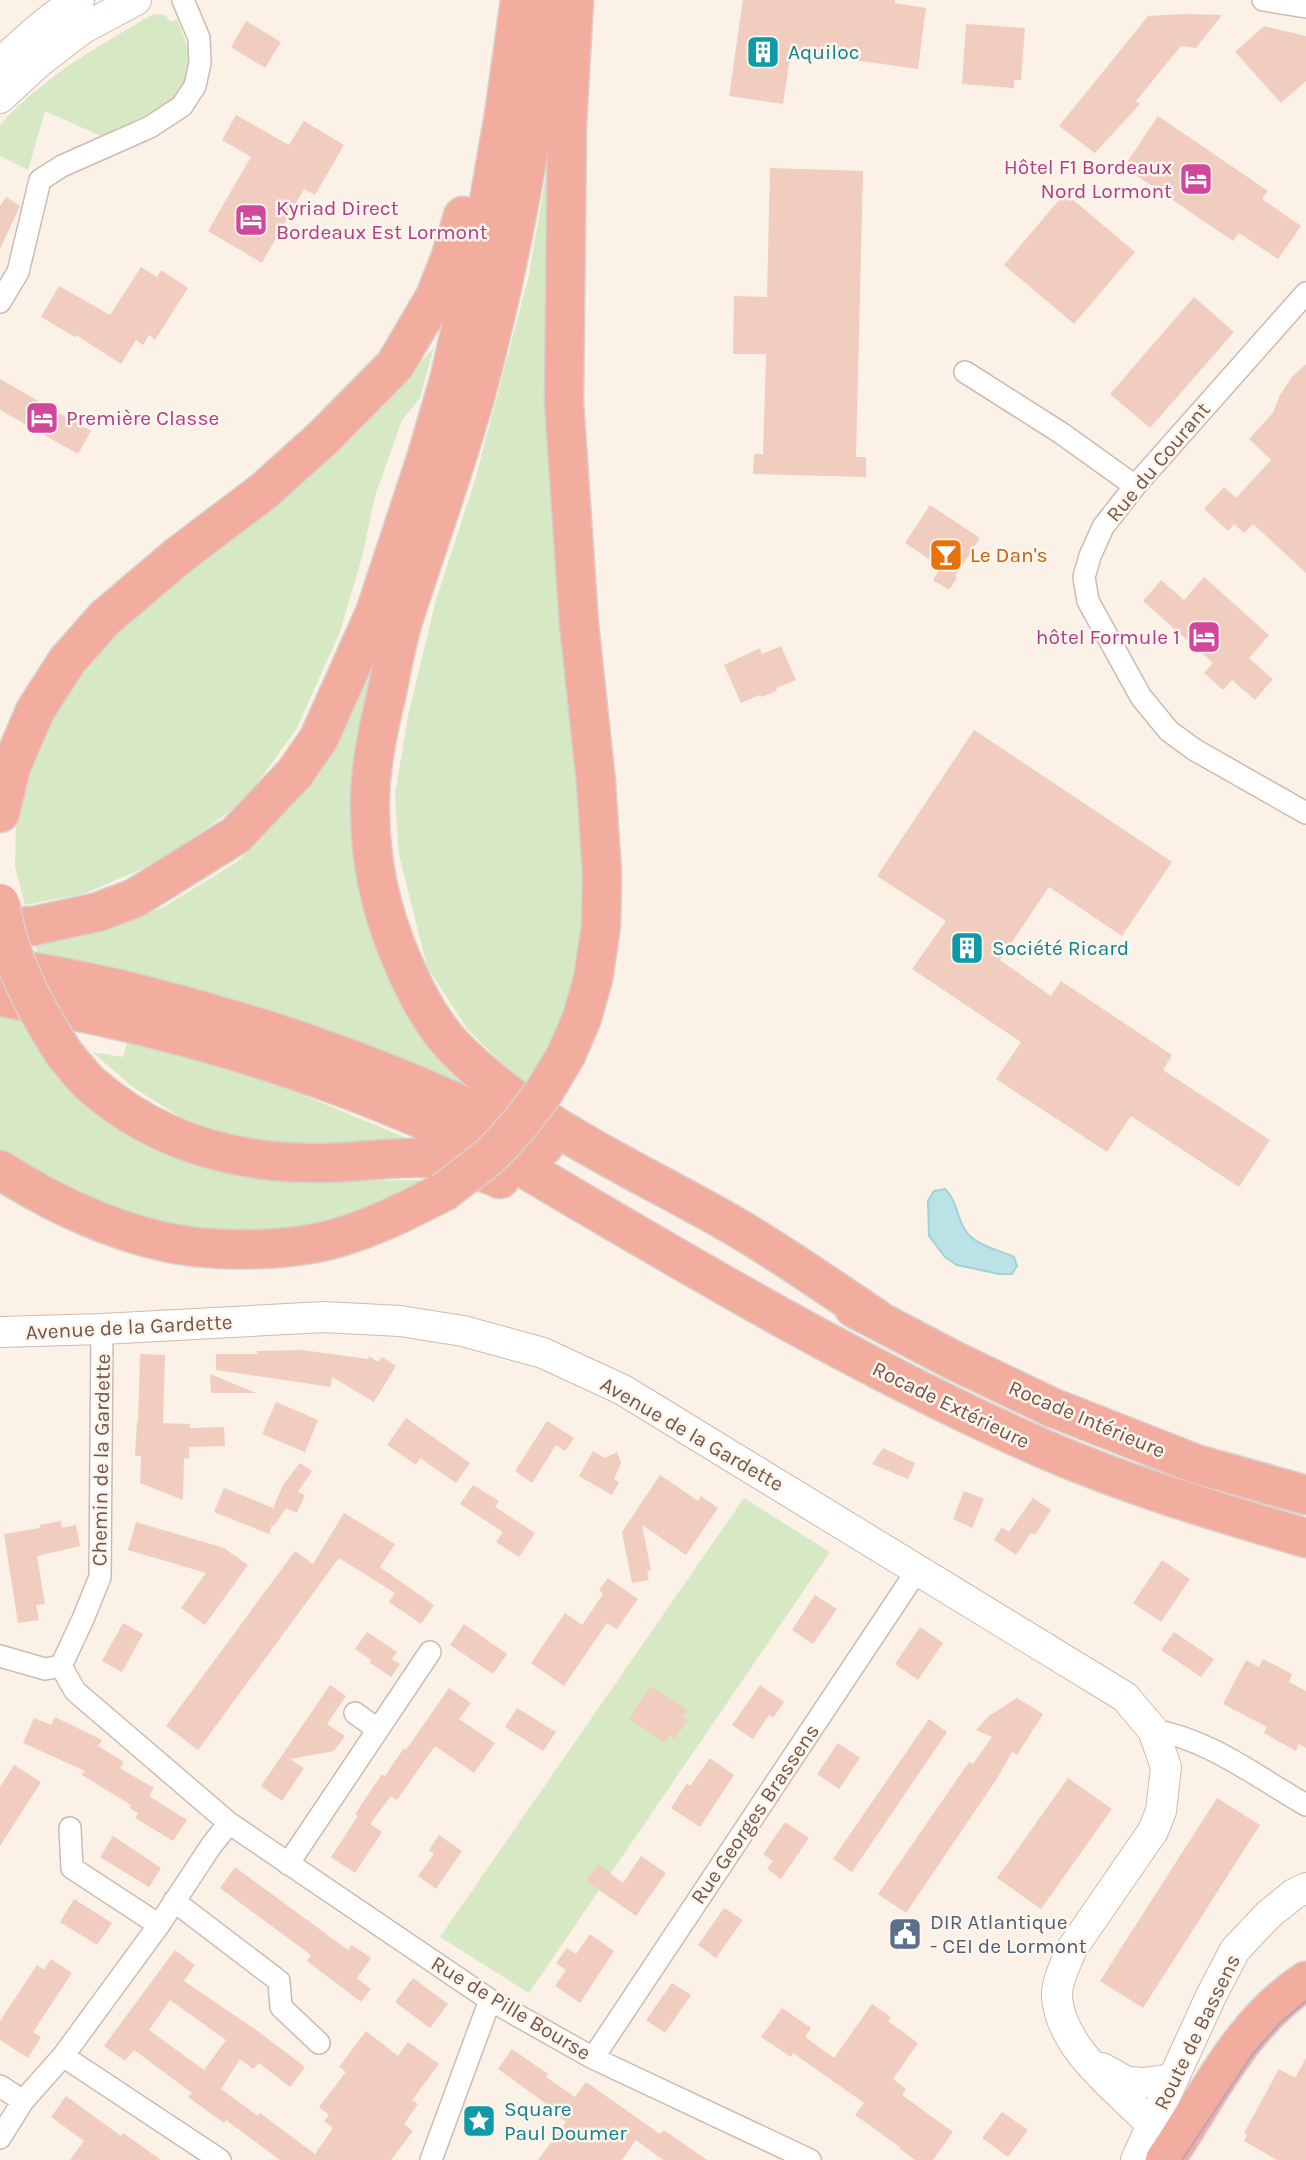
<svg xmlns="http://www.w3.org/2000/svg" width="1306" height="2160" viewBox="0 0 1306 2160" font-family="Karla,sans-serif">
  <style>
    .green { fill: #d6e9c4 }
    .water { fill: #bbe2e4; stroke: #a1d2d6; stroke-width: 2 }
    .building { fill: #f0cdbe; fill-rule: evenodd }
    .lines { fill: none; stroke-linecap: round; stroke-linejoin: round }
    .minor-casing { stroke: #cfbaaf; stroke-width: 24 }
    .secondary-casing { stroke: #d1b9ad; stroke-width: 32 }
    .motorway-casing { stroke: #d8d0cd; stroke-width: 41 }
    .minor { stroke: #fff; stroke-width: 21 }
    .secondary { stroke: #fff; stroke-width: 30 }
    .motorway { stroke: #f3ad9f; stroke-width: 38 }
    .tram { stroke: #b3a4c5; stroke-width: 2 }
    .motorway-bridge-casing { stroke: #d8d0cd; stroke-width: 41; stroke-linecap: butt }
    .motorway-bridge { stroke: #f3ad9f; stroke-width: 38 }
    .labels { text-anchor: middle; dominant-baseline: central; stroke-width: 5; stroke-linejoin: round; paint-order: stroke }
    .culture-label { font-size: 21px; fill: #0d838f; stroke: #fef5ec; text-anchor: start }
    .hotel-label { font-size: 21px; fill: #b23c85; stroke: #fef5ec; text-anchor: end }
    .street-label { font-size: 21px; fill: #74564b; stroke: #fef5ec }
    .food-label { font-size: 21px; fill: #c56008; stroke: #fef5ec; text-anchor: start }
    .service-label { font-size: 21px; fill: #4e5e75; stroke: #fef5ec; text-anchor: start }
  </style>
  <rect width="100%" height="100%" fill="#fbf1e6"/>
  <path class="green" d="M161,14L166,16L171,22L177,19L190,53L189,69L182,92L170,104L101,136L45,111L28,170L0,156V125C42,78 98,46 152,15Z
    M552,137L588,901L579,974L557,1033L526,1087L468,1030L427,967L399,855L395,795L408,716L436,600L475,480L529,275Z
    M434,347L420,398L402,420L375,496L362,557L340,632L296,730L244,801L163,860L83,894L25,905L15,867L16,818L40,741L73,687L131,614L205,559L353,438Z
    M382,642L380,947L402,1005L463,1084L359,1042L214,995L40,957L35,946L83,933L162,908L237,862L293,803L341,734Z
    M0,1016L22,1018L224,1171L280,1181L427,1180L360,1215L300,1230H219L143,1224L0,1154Z
    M127,1043L190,1059L284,1087L428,1147L310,1150L230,1137L182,1118L134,1088L92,1052L123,1057Z
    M744,1498L830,1552L529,1993L440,1937Z"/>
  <path class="water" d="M945,1189C958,1202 956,1216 965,1230C974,1245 999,1250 1014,1257L1017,1266L1012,1274H999L957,1265L945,1257L929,1236L928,1201L934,1191Z"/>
  <path class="building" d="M743,0H895V3L926,8L918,69L791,51L783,104L729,96Z
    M1187,14L1222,15L1196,48L1181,46L1136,101L1140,104L1095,153L1059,126L1148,16Z
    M246,21L281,42L265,68L231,47Z
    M966,24L1025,28L1021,80H1014V88L962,84Z
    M1264,26L1306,36V81L1281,103L1235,52Z
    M236,115L289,145L304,121L344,145L315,195L304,189L262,263L208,231L251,157L222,140Z
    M1158,116L1268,191L1262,199L1301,226L1278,259L1239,233L1233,241L1124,167Z
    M770,168L863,171L856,457H866V477L753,474L754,454H763L766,354H733L734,296L767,297Z
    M1065,193L1135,252L1074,324L1004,265Z
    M6,197L20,206L0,249V206Z
    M141,267L157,277L161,270L188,288L155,340L149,335L143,345L136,340L121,364L76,335L75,337L41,317L59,286L110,315Z
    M1194,297L1234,332L1150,428L1110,394Z
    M1306,364V573L1253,524L1244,533L1234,524L1228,531L1204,509L1224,487L1236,498L1271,460L1249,439L1273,413L1280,395L1292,377Z
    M0,379L91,431L78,454L0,410Z
    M930,505L980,538L955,576L957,578L949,590L933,580L941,567L905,543Z
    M1204,577L1269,635L1249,658L1273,679L1255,700L1232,680L1223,690L1204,673L1213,663L1143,601L1161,580L1184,600Z
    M781,646L796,680L776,688L777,691L761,697L760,695L741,703L724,665L760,648L762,654Z
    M974,730L1172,862L1122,936L1049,887L1000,960L1051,996L1061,981L1172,1055L1163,1070L1270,1140L1239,1187L1131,1116L1107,1152L996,1079L1021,1042L912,969L946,921L877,876Z
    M302,1350L368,1359L369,1356L378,1362L382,1357L396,1366L374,1402L332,1377L331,1387L216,1370V1354H257V1351Z
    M140,1354L165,1355L163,1423L190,1424V1428L224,1427L225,1446L189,1447V1459L184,1458L183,1500L140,1483L141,1456H135L137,1422H138Z
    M210,1374L256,1393H211Z
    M276,1402L318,1420L305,1452L262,1434Z
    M406,1418L470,1463L456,1483L420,1458L416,1465L387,1445Z
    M547,1421L574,1438L565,1451L556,1445L532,1483L515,1471Z
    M883,1448L915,1463L908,1479L872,1464Z
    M593,1451L605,1458L617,1452L621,1463L614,1479L619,1482L612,1495L579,1476Z
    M300,1463L312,1471L298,1492L305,1495L297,1513L286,1508L274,1526L272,1525L269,1534L214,1512L224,1488L273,1508L283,1485Z
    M660,1475L698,1501L701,1496L718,1508L686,1555L642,1525L651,1570L647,1572L649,1580L632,1583L622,1532Z
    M473,1485L499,1501L495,1507L535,1533L519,1557L496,1542L503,1532L460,1504Z
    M964,1491L984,1499L972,1528L953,1519Z
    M1033,1498L1051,1510L1035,1535L1031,1533L1016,1555L994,1540L1002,1527L1009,1532Z
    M344,1513L395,1544L380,1567L434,1605L421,1624L389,1602L395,1593L339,1558L198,1750L166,1726L295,1551L313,1564Z
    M61,1521L62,1528L76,1525L80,1546L37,1556L45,1604L36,1605L39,1620L18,1623L4,1534L40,1528V1525Z
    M136,1522L224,1548L248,1565L205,1625L181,1608L206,1573L128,1550Z
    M1162,1560L1190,1579L1161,1622L1133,1603Z
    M608,1578L638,1599L617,1629L607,1623L564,1686L531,1663L565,1613L582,1625L603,1594L599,1590Z
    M815,1595L837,1609L813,1644L792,1630Z
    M123,1623L143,1634L122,1672L102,1661Z
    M464,1624L507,1654L493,1674L450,1645Z
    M920,1627L943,1643L918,1680L895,1664Z
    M367,1632L397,1652L392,1659L400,1664L391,1677L370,1663L371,1660L355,1649Z
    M1174,1632L1214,1659L1201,1677L1161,1650Z
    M1263,1659L1292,1674L1289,1682L1306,1691V1748L1299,1744L1296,1751L1264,1733L1267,1727L1223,1704L1246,1660L1259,1667Z
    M330,1685L346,1696L327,1724L345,1736L334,1751L290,1759L304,1768L282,1801L261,1786Z
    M760,1685L784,1702L773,1718L769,1715L753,1739L732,1725Z
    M651,1686L687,1710L683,1716L688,1720L675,1739L670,1735L665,1743L629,1719Z
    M449,1688L471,1703L459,1719L495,1743L474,1773L435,1746L397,1800L391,1796L370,1824L382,1832L355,1873L331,1857L358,1816L355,1814L382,1774L385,1776L404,1748L406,1750Z
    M1017,1698L1043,1714L1017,1755L1012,1752L996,1780L906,1913L878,1894L969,1762L973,1764L992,1737L976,1730L989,1716Z
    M517,1708L556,1732L543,1751L505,1727Z
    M55,1717L102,1740L98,1746L124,1762L120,1768L154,1788L149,1796L187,1820L173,1841L135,1818L138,1813L130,1808L131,1805L82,1775L85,1771L23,1743L34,1718L51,1725Z
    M929,1719L947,1732L852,1872L833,1859Z
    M838,1743L860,1758L839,1789L817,1774Z
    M710,1758L734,1775L700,1827L671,1808L687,1783L690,1786Z
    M14,1765L41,1782L0,1846V1787Z
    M1068,1778L1112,1809L1041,1909L997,1878Z
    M1217,1798L1260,1825L1143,2008L1100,1981Z
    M785,1822L809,1838L781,1879L767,1869L773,1861L763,1854Z
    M439,1835L462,1851L436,1889L418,1876L434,1854L429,1850Z
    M113,1836L161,1868L149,1887L100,1857Z
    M641,1856L666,1873L636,1916L586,1881L598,1864L623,1883Z
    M235,1867L348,1950L352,1945L371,1958L357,1978L371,1989L361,2002L307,1961L311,1955L220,1888Z
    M74,1899L112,1923L97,1945L60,1922Z
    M724,1908L743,1920L716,1958L698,1945Z
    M590,1934L614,1951L580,2003L555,1986L566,1970L556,1963L567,1948L576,1954Z
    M175,1950L195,1965L184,1981L259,2032L305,2067L290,2087L259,2063L253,2069L240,2059L221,2089L258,2116L260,2113L315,2154L333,2128L324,2121L329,2115L319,2107L346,2072L339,2067L366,2031L398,2056L408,2042L439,2064L412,2100L418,2104L404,2124L413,2131L391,2160H280L226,2120L224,2123L188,2097L192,2093L134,2050L125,2061L104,2046ZM170,2000L226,2040L204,2070L149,2030Z
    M51,1959L72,1973L33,2032L41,2037L28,2058L0,2040V2021L37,1965L44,1970Z
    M413,1978L448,2004L430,2028L395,2002Z
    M672,1983L691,1995L665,2033L646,2020Z
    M872,2004L891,2017L888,2021L918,2043L893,2079L906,2089L902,2095L953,2132L933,2160H915L899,2148L900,2147L855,2115L864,2103L793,2053L791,2057L761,2037L782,2008L811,2028L805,2037L834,2058Z
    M512,2049L548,2074L546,2077L575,2097L586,2082L660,2134L664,2130L707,2160H663L636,2140L622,2160H538L566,2122L560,2118L562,2115L498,2069Z
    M1306,2058V2160H1277L1244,2141L1247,2135L1244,2133L1279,2069L1295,2078Z
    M66,2096L121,2136L123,2133L161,2160H70L84,2141L51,2117Z
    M1002,2112L1028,2130L1008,2157L982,2138Z"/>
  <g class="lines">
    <defs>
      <path id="minor" d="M1263,0L1306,7
        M1306,293L1135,486L1103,527L1090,556L1084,577L1088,601L1141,697L1169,731L1195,750L1306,813
        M0,302L18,272L40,180L62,166L150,127L182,106L195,86L200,63L199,38L183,0
        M965,372L1061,433L1135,486
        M0,1656L45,1669L61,1666
        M61,1666L75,1691L229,1823L490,2000L593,2058L810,2160
        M61,1666L83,1619L100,1577L102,1329
        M355,1713L377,1729
        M1153,1730C1209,1739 1257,1777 1306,1805
        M70,1828L72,1868L159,1925
        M288,1864L430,1652
        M174,1901L279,1981L281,2007L319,2043
        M63,2056L220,2160
        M593,2058L918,1569
        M0,2086L23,2101
        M0,2138L23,2101L63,2056L159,1925L211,1846L229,1823
        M431,2160L490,2000"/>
      <path id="secondary" d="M0,63C25,41 50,16 79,0
        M0,98L39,62L82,29L136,0
        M0,1332L102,1329L324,1317L400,1321L463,1331L543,1353L623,1390L1125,1697L1153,1730L1166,1767L1161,1811L1153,1831L1071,1950C1066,1964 1056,1982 1057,1997C1061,2049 1118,2090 1152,2125
        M1102,2068L1127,2082L1144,2083L1173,2079
        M1136,2160L1211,1996L1235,1950L1268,1915L1294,1894L1306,1888"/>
      <path id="motorway" d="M551,0C534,132 511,264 476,393C455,470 427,545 403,621C396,644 392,668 387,692C378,730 369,771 370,810C370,861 381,911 401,958C413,987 432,1024 454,1047C532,1127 640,1171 736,1227C784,1255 830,1288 877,1319
        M0,813L11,767L35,711L67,661L105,618L178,556L264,491L324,437L395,365L435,297L451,256L463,216
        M0,927L33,926L98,912L135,898L236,835L295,773L319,738L375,613L426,459L450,377L488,207L504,115L520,0
        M0,966C51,975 102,984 151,997C287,1032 421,1080 544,1146
        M0,997C179,1027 355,1081 517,1164C686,1264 855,1365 1035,1445C1123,1484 1214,1511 1306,1538
        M65,1055C74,1065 83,1078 94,1087C158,1142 238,1164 321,1163C357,1163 393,1156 428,1158C453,1160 477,1169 500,1179
        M544,1092L566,1055L582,1018L593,979L601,926L602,874L596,782L579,624L564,402L567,124L574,1
        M0,1170C49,1201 105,1228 161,1241C210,1253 288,1252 337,1238C375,1227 410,1209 445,1191
        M854,1308L953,1360L1051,1407L1196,1464L1306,1495
        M1165,2160C1208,2097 1240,2024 1306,1981"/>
    </defs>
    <use href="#minor" class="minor-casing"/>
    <use href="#secondary" class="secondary-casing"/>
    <use href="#motorway" class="motorway-casing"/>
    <use href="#minor" class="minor"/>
    <use href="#secondary" class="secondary"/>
    <use href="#motorway" class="motorway"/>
    <path class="tram" d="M1182,2160L1252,2055L1279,2024L1306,2001"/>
    <defs>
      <path id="motorway-bridge" d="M0,903C8,958 35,1009 65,1055
        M445,1191C458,1180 472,1171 485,1160C508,1140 526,1116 544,1092"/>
    </defs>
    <use href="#motorway-bridge" class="motorway-bridge-casing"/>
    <use href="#motorway-bridge" class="motorway-bridge"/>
  </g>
  <defs>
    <symbol id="building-square" viewBox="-11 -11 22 22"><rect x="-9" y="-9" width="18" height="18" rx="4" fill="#0f9aa8" stroke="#fef5ec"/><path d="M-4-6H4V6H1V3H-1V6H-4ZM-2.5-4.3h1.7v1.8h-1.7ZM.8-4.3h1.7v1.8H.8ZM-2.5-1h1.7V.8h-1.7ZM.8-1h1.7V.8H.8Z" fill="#fff"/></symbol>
    <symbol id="hotel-square" viewBox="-11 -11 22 22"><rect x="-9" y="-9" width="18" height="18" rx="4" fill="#d1479c" stroke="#fef5ec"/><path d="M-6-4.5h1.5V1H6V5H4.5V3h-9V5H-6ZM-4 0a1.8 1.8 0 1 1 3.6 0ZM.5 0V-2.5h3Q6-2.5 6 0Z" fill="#fff"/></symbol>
    <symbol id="bar-square" viewBox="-11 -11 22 22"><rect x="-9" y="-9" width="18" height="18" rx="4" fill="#e8710a" stroke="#fef5ec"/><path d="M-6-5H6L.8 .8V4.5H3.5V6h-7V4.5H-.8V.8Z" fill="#fff"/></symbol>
    <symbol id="civic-square" viewBox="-11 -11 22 22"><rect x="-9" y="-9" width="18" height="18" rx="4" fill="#5c6f8a" stroke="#fef5ec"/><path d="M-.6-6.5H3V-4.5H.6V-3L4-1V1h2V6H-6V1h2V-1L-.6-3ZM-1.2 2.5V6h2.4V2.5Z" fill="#fff"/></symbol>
    <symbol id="sight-square" viewBox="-11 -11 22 22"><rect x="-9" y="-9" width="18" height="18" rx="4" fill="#0f9aa8" stroke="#fef5ec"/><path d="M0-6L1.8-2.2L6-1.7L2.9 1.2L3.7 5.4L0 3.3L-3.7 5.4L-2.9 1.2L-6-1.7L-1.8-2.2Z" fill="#fff"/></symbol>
  </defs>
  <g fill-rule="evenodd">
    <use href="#building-square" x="744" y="33" width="38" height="38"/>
    <use href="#hotel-square" x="1177" y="160" width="38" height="38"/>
    <use href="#hotel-square" x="232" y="201" width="38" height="38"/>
    <use href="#hotel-square" x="23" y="399" width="38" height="38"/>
    <use href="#bar-square" x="927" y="536" width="38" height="38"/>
    <use href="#hotel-square" x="1185" y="618" width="38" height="38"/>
    <use href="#building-square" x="948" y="929" width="38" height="38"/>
    <use href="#civic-square" x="886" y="1915" width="38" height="38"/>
    <use href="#sight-square" x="460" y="2102" width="38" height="38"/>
  </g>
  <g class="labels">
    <g class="culture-label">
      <text x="788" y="52">Aquiloc</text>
      <text x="992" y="948">Société Ricard</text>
      <text x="504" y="2109">Square<tspan x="504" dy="24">Paul Doumer</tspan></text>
    </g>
    <g class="hotel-label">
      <text x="1172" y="167">Hôtel F1 Bordeaux<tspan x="1172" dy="24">Nord Lormont</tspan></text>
      <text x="276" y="208" text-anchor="start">Kyriad Direct<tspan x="276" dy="24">Bordeaux Est Lormont</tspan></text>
      <text x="66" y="418" text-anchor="start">Première Classe</text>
      <text x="1180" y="637">hôtel Formule 1</text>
    </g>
    <g class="street-label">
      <text transform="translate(1158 462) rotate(-50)">Rue du Courant</text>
      <text transform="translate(129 1327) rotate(-3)">Avenue de la Gardette</text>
      <text transform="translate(951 1405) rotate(26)">Rocade Extérieure</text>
      <text transform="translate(1087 1419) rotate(23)">Rocade Intérieure</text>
      <text transform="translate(692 1434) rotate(30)">Avenue de la Gardette</text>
      <text transform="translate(101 1460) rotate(-89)">Chemin de la Gardette</text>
      <text transform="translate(755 1814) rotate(-56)">Rue Georges Brassens</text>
      <text transform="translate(511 2008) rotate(31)">Rue de Pille Bourse</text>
      <text transform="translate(1197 2032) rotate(-64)">Route de Bassens</text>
    </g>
    <g class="food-label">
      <text x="970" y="555">Le Dan's</text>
    </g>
    <g class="service-label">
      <text x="930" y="1922">DIR Atlantique<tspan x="930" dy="24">- CEI de Lormont</tspan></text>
    </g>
  </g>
</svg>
